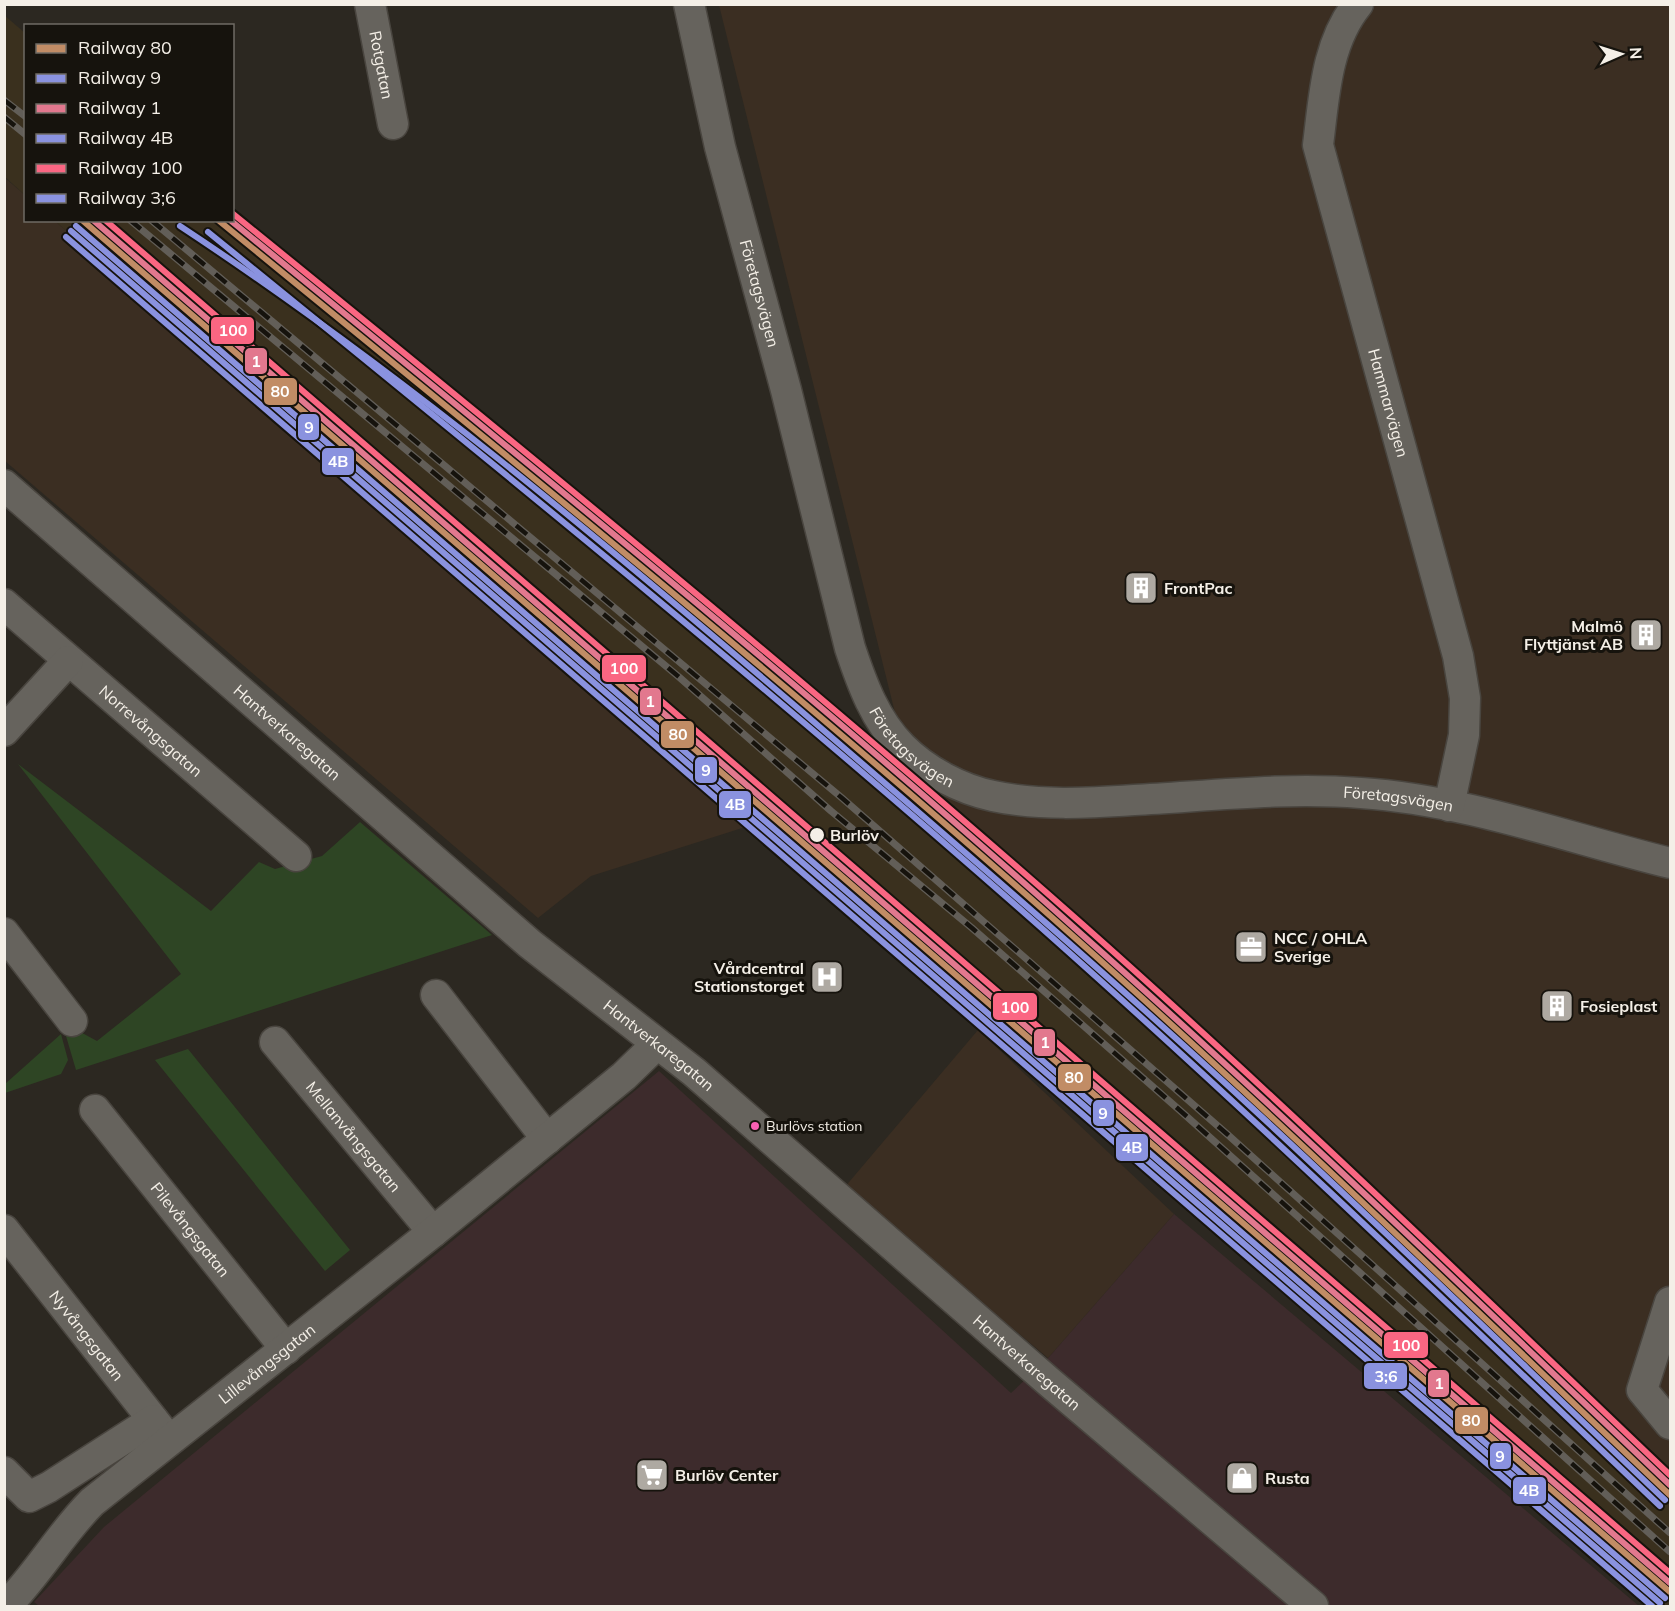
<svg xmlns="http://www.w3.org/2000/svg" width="1675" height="1611" viewBox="0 0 1675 1611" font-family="Mulish,sans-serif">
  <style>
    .commercial { fill: #3d2b2c }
    .industrial { fill: #3b2e22 }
    .built { fill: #3a301e }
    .green { fill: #2e4524 }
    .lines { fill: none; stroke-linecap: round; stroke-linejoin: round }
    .minor-casing { stroke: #49453f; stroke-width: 33 }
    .minor { stroke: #66635d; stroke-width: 30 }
    .rail-casing { stroke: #625e58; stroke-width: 7 }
    .rail { stroke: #16130d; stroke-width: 4.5; stroke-dasharray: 14; stroke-linecap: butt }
    .rail-1-casing { stroke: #16130d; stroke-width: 10 }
    .rail-2-casing { stroke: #16130d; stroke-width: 10 }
    .rail-3-casing { stroke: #16130d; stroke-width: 10 }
    .rail-4-casing { stroke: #16130d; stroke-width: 10 }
    .rail-5-casing { stroke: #16130d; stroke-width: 10 }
    .rail-6-casing { stroke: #16130d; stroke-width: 10 }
    .rail-1 { stroke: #c18c65; stroke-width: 6 }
    .rail-2 { stroke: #8a92df; stroke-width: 6 }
    .rail-3 { stroke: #e2788e; stroke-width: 6 }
    .rail-4 { stroke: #8a92df; stroke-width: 6 }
    .rail-5 { stroke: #fa6682; stroke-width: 6 }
    .rail-6 { stroke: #8a92df; stroke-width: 6 }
    .stop-dot { fill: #f4efe7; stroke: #16130d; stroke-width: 2 }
    .bus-dot { fill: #f860b3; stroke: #16130d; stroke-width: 2 }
    .labels { text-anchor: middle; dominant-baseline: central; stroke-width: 6; stroke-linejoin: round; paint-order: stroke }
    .bus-label { font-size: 14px; fill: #f4efe7; stroke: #16130d; text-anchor: start }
    .street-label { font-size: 16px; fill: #f4efe7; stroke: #16130d }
    .poi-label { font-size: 16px; font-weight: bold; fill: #f4efe7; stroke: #16130d; text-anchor: start }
    .stop-label { font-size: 16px; font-weight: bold; fill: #f4efe7; stroke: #16130d; text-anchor: start }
    .line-badge { stroke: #16130d; stroke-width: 2 }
    .badge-label { font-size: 16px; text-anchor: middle; font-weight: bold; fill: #fff }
  </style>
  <rect width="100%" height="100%" fill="#2c2821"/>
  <path class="commercial" d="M659,1071L1011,1393L1048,1358L1174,1214L1639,1606H39L34,1602L104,1527Z"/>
  <path class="industrial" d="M719,5H1670V1486L910,773Z
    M4,177L25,195L26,220L55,221L758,823L591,876L538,918L5,461Z
    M978,1030L1174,1214L1048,1358L844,1188Z"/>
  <path class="built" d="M4,15L25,33V195L5,177Z
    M233,208L910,773L1670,1486V1606H1661L1395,1385L758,823L55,221L232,220Z"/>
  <path class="green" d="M18,764L211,911L259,862L275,869L322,856L360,822L492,935L76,1070L66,1036L73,1028L97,1041L181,974Z
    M61,1034L68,1060L61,1074L5,1093V1084Z
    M188,1049L350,1250L325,1271L155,1060Z"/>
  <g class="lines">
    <defs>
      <g id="minor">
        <path id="s1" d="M370,4L393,124"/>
        <path id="s2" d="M689,4L720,147L786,390L850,648C862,684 875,720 902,747C926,771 960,789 993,796C1039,806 1088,803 1134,800C1209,796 1285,787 1361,793C1466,800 1568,838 1670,863"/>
        <path id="s3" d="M1358,4C1326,43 1324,98 1318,145L1458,656L1465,698L1464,735L1449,806"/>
        <path id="s4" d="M4,485L530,944L694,1072L1048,1381L1313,1606"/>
        <path id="s5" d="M4,604L296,856"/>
        <path d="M4,731L68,661"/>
        <path d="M4,933L72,1021"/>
        <path d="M436,995L547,1139"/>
        <path id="s6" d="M275,1042L433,1232"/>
        <path id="s7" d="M95,1110L286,1349"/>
        <path id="s8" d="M4,1230L169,1440"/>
        <path d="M1670,1302L1642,1390L1670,1424"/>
        <path d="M4,1472L29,1497L49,1487L153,1420"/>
        <path id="s9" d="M6,1606C38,1574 60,1534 92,1502L433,1232L624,1076L657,1044"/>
      </g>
    </defs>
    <use href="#minor" class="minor-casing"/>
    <use href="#minor" class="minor"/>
    <defs>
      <path id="rail" d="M4,100L26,117
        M4,117L26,135
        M130,220L679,677L831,811L972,928L1184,1114L1670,1552
        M151,220L842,798L1227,1134L1670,1533"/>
    </defs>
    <use href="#rail" class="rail-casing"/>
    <use href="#rail" class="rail"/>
    <defs>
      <path id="rail-1" d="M82,220L1670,1592
        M218,220C506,455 796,690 1074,937C1278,1118 1473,1308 1670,1495"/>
      <path id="rail-2" d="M76,226L1665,1598
        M180,226C400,371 600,539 800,710C952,841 1104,971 1251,1107C1391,1236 1527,1369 1665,1500"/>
      <path id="rail-3" d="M93,220L1670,1583
        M230,220C516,454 804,686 1079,932C1281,1111 1475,1299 1670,1485"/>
      <path id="rail-4" d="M71,231L1660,1603
        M208,232C496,466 786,701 1064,948C1267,1129 1463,1318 1660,1506"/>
      <path id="rail-5" d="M232,213C519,446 804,679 1081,923C1282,1101 1475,1289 1670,1475
        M105,220L1670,1573"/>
      <path id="rail-6" d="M66,237L1652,1606"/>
    </defs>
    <use href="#rail-1" class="rail-1-casing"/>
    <use href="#rail-2" class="rail-2-casing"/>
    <use href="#rail-3" class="rail-3-casing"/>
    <use href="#rail-4" class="rail-4-casing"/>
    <use href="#rail-5" class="rail-5-casing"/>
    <use href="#rail-6" class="rail-6-casing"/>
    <use href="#rail-1" class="rail-1"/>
    <use href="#rail-2" class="rail-2"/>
    <use href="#rail-3" class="rail-3"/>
    <use href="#rail-4" class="rail-4"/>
    <use href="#rail-5" class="rail-5"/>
    <use href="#rail-6" class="rail-6"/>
  </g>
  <defs>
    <symbol id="building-square" viewBox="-11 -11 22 22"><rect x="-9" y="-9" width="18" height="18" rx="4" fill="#aea9a2" stroke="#16130d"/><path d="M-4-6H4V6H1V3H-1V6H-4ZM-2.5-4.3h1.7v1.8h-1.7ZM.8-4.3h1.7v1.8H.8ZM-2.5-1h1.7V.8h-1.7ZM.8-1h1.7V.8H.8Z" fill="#fff"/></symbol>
    <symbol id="office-square" viewBox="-11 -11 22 22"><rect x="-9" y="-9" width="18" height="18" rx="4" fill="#aea9a2" stroke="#16130d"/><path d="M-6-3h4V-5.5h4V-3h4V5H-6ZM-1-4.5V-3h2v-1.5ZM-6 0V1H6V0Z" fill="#fff"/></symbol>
    <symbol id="hospital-square" viewBox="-11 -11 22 22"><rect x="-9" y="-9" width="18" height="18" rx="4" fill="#aea9a2" stroke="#16130d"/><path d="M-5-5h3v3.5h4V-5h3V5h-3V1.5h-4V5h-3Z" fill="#fff"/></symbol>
    <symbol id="supermarket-square" viewBox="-11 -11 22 22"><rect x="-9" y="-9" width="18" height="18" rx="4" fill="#aea9a2" stroke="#16130d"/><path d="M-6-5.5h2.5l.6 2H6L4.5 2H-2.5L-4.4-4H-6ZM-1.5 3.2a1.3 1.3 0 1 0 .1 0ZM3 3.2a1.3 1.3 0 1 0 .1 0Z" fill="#fff"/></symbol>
    <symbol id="shop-square" viewBox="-11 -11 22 22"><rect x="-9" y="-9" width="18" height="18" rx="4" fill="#aea9a2" stroke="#16130d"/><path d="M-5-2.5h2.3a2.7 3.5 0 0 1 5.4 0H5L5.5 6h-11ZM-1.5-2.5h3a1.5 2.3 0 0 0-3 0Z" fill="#fff"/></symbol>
  </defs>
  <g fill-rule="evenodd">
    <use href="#building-square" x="1122" y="569" width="38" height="38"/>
    <use href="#building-square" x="1627" y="616" width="38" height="38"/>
    <use href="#office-square" x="1232" y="928" width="38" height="38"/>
    <use href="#hospital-square" x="808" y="958" width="38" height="38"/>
    <use href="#building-square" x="1538" y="987" width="38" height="38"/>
    <use href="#supermarket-square" x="633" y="1456" width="38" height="38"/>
    <use href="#shop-square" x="1223" y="1459" width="38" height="38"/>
  </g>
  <circle class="stop-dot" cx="817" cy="835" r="8"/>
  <circle class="bus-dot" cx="755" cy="1126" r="5"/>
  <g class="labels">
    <g class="bus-label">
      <text x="766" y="1126">Burlövs station</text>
    </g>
    <g class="street-label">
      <text stroke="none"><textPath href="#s1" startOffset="62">Rotgatan</textPath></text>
      <text stroke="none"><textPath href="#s2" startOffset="298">Företagsvägen</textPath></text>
      <text stroke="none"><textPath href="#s3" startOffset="416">Hammarvägen</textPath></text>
      <text stroke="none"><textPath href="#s5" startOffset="194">Norrevångsgatan</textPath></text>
      <text stroke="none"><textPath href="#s4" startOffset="376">Hantverkaregatan</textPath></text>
      <text stroke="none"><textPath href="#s2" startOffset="784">Företagsvägen</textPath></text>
      <text stroke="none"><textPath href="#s2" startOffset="1288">Företagsvägen</textPath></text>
      <text stroke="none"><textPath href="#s4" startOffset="862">Hantverkaregatan</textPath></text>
      <text stroke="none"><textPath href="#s6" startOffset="123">Mellanvångsgatan</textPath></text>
      <text stroke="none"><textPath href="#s7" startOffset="153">Pilevångsgatan</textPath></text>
      <text stroke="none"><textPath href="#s8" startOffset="134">Nyvångsgatan</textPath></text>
      <text stroke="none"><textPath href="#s4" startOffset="1348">Hantverkaregatan</textPath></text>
      <text stroke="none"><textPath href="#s9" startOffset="358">Lillevångsgatan</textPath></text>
    </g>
    <g class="poi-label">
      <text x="1164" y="588">FrontPac</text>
      <text x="1623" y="626" text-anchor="end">Malmö<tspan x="1623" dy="18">Flyttjänst AB</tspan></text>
      <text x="1274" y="938">NCC / OHLA<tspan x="1274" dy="18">Sverige</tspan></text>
      <text x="804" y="968" text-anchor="end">Vårdcentral<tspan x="804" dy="18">Stationstorget</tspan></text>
      <text x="1580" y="1006">Fosieplast</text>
      <text x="675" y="1475">Burlöv Center</text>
      <text x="1265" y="1478">Rusta</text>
    </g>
    <g class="stop-label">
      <text x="830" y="835">Burlöv</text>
    </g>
  </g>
  <g class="line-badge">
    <rect x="210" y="316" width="45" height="29" rx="6" fill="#fa6682"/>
    <rect x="244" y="347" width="24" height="28" rx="6" fill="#e2788e"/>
    <rect x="263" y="377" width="35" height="29" rx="6" fill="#c18c65"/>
    <rect x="297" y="413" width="23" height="28" rx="6" fill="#8a92df"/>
    <rect x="321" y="447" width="34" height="29" rx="6" fill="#8a92df"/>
    <rect x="601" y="654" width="46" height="29" rx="6" fill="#fa6682"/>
    <rect x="639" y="687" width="23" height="29" rx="6" fill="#e2788e"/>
    <rect x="660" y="720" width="35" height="29" rx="6" fill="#c18c65"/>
    <rect x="694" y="756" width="24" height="28" rx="6" fill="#8a92df"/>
    <rect x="718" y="790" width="34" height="29" rx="6" fill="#8a92df"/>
    <rect x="992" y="992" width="46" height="29" rx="6" fill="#fa6682"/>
    <rect x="1033" y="1028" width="23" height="29" rx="6" fill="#e2788e"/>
    <rect x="1057" y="1063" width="35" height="29" rx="6" fill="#c18c65"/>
    <rect x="1092" y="1099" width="23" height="28" rx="6" fill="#8a92df"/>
    <rect x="1115" y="1133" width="34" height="29" rx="6" fill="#8a92df"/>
    <rect x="1383" y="1331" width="46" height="28" rx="6" fill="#fa6682"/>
    <rect x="1363" y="1362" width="45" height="28" rx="6" fill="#8a92df"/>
    <rect x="1427" y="1369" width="23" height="29" rx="6" fill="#e2788e"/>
    <rect x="1454" y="1406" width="35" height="29" rx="6" fill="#c18c65"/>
    <rect x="1489" y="1442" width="23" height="28" rx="6" fill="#8a92df"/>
    <rect x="1512" y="1476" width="35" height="29" rx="6" fill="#8a92df"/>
  </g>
  <g class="badge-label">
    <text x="233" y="336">100</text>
    <text x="256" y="367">1</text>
    <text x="280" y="397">80</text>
    <text x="309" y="433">9</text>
    <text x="338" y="467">4B</text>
    <text x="624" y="674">100</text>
    <text x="650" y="707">1</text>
    <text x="678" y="740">80</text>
    <text x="706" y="776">9</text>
    <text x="735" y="810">4B</text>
    <text x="1015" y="1013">100</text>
    <text x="1045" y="1048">1</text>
    <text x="1074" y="1083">80</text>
    <text x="1103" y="1119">9</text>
    <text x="1132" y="1153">4B</text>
    <text x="1406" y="1351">100</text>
    <text x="1386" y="1382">3;6</text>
    <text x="1439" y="1389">1</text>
    <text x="1471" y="1426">80</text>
    <text x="1500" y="1462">9</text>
    <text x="1529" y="1496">4B</text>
  </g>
  <rect width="1675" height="1611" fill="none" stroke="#f4efe7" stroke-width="12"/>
  <rect x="24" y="24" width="210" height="198" fill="#16130d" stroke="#6f6b64" stroke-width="1.5"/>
  <rect x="36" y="44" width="30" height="9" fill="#c18c65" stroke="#6f6b64" stroke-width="1.5"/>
  <text x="78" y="54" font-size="18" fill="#f4efe7">Railway 80</text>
  <rect x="36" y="74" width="30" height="9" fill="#8a92df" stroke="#6f6b64" stroke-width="1.5"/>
  <text x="78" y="84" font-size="18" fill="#f4efe7">Railway 9</text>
  <rect x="36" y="104" width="30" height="9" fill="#e2788e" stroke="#6f6b64" stroke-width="1.5"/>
  <text x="78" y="114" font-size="18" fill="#f4efe7">Railway 1</text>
  <rect x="36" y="134" width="30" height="9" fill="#8a92df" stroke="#6f6b64" stroke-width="1.5"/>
  <text x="78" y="144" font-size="18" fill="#f4efe7">Railway 4B</text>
  <rect x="36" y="164" width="30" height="9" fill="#fa6682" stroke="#6f6b64" stroke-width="1.5"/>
  <text x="78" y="174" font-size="18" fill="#f4efe7">Railway 100</text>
  <rect x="36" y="194" width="30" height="9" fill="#8a92df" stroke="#6f6b64" stroke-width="1.5"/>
  <text x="78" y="204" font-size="18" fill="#f4efe7">Railway 3;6</text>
  <g transform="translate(1621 54) rotate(87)" stroke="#16130d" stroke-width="4.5" paint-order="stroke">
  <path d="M0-4.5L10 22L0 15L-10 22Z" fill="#f4efe7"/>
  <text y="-9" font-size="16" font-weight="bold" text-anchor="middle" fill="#f4efe7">N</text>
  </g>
</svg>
